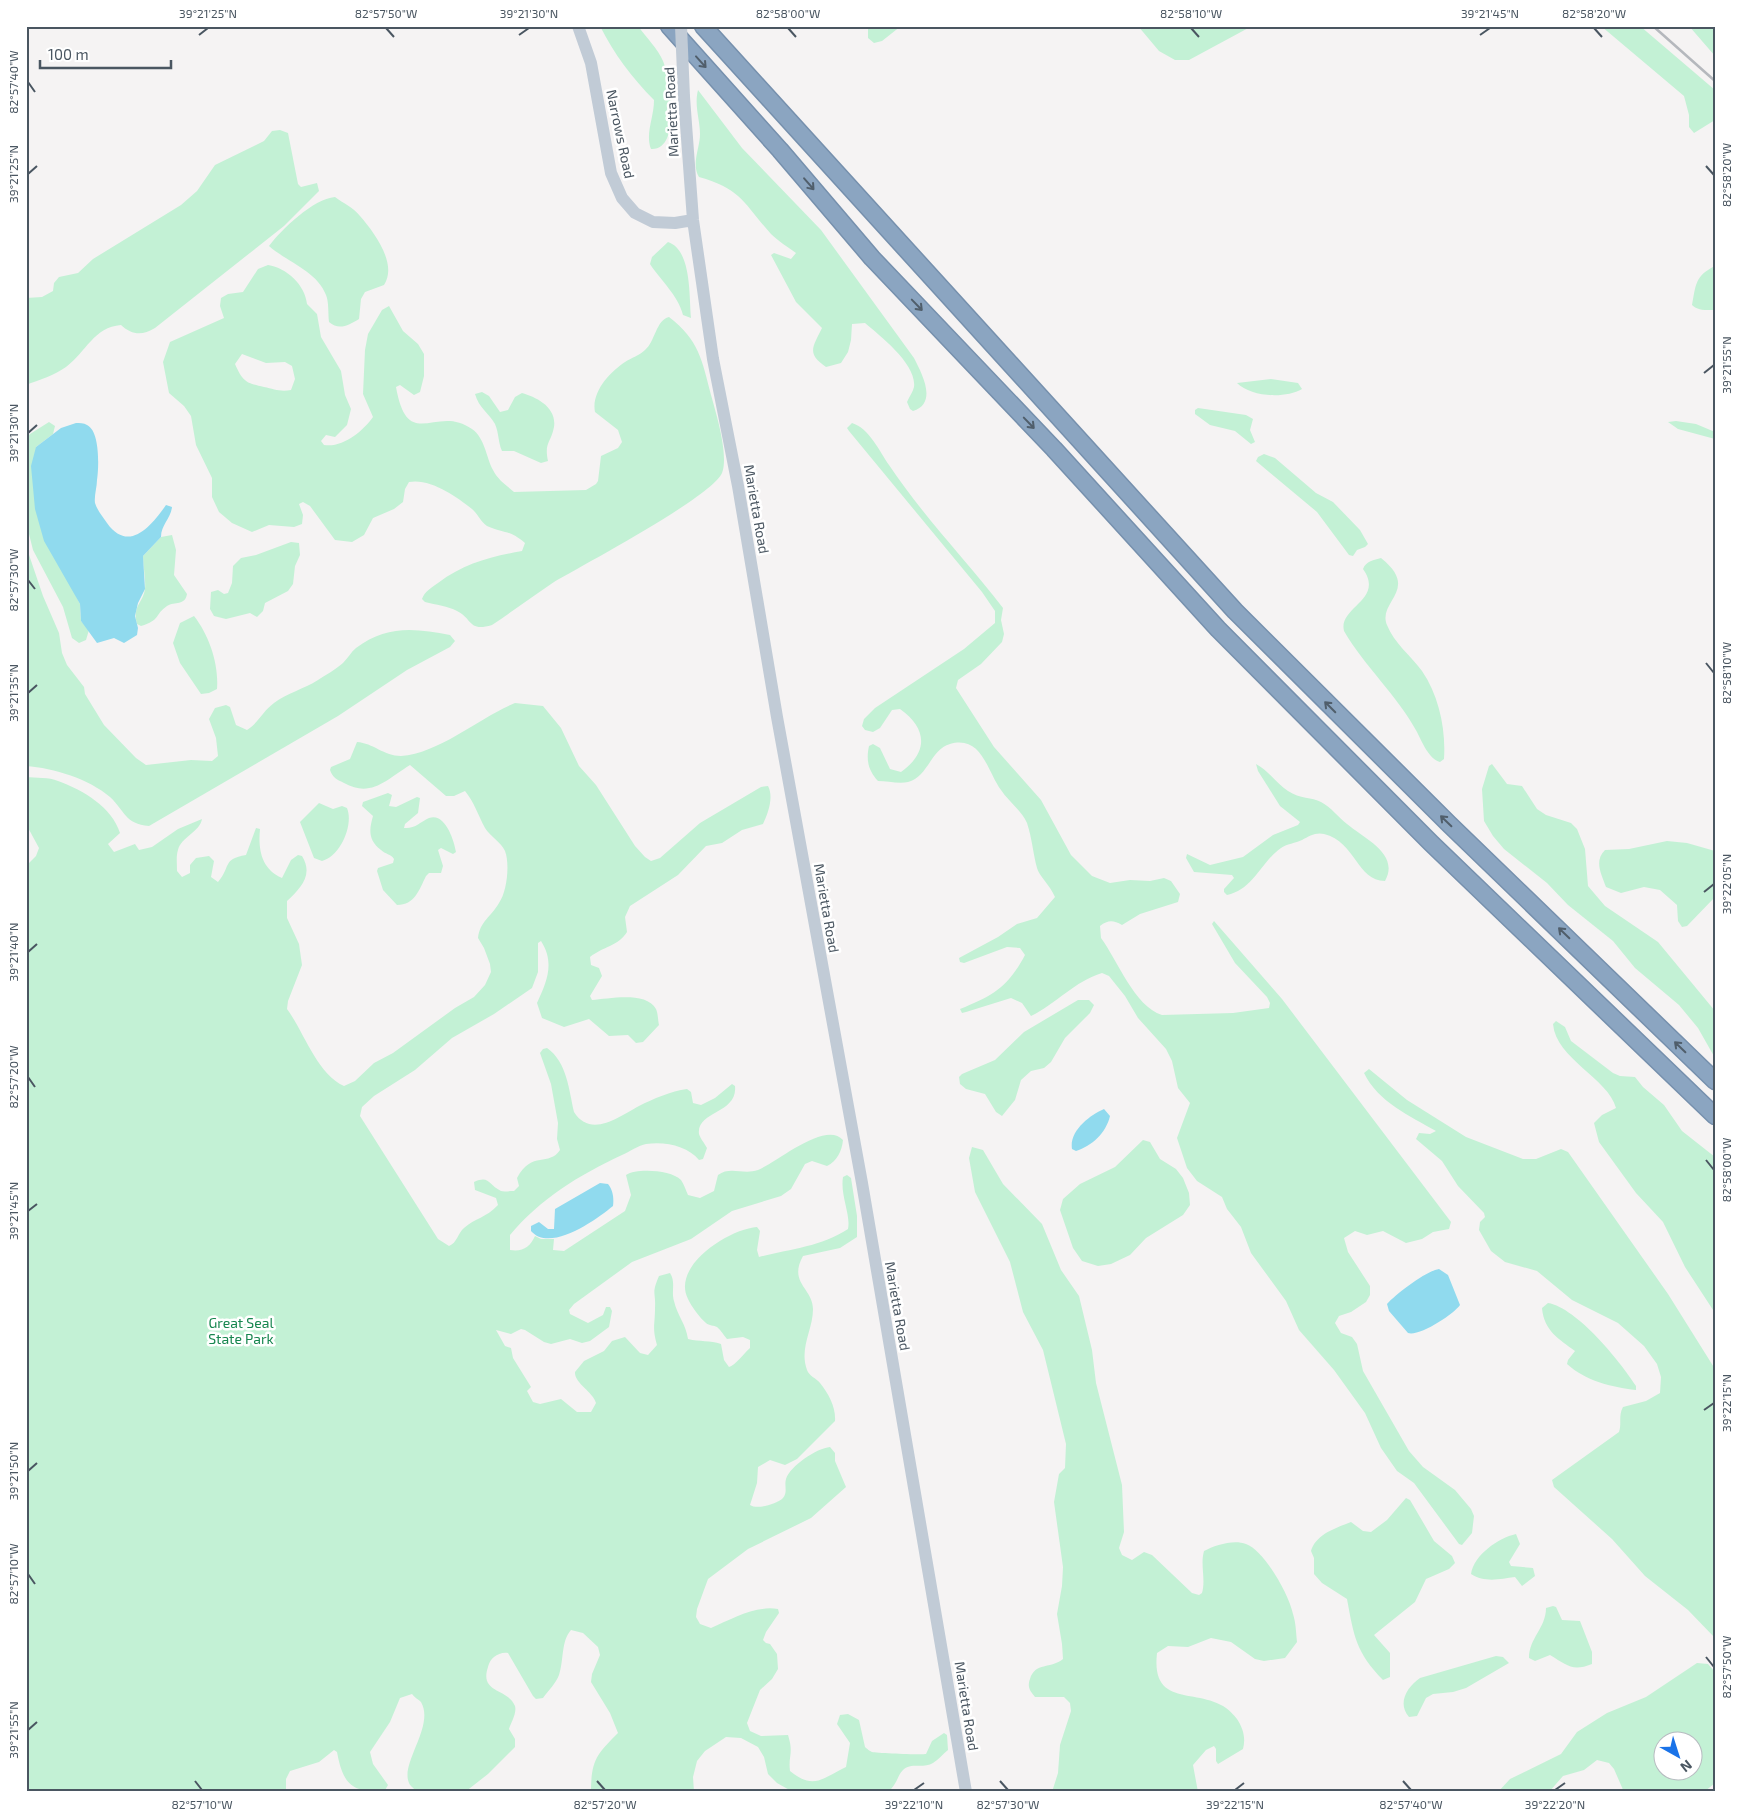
<svg xmlns="http://www.w3.org/2000/svg" width="1741" height="1818" viewBox="0 0 1741 1818" font-family="'Exo 2',sans-serif">
  <style>
    .green { fill: #c3f1d5; fill-rule: evenodd }
    .water { fill: #90daee }
    .lines { fill: none; stroke-linecap: round; stroke-linejoin: round }
    .highway-casing { stroke: #7690ad; stroke-width: 19 }
    .secondary { stroke: #c1cbd6; stroke-width: 12 }
    .highway { stroke: #8ba5c1; stroke-width: 16 }
    .rail { stroke: #b5b8bd; stroke-width: 2.5 }
    .secondary-bridge { stroke: #c1cbd6; stroke-width: 12 }
    .oneway { stroke: #505e6b }
    .ticks { fill: none; stroke: #4a5661; stroke-width: 2 }
    .labels { text-anchor: middle; dominant-baseline: central; stroke-width: 5; stroke-linejoin: round; paint-order: stroke }
    .street-label { font-size: 14px; fill: #4a5661; stroke: #fff }
    .park-label { font-size: 14px; fill: #17864f; stroke: #fff }
    .neatline { fill: none; stroke: #4a5661; stroke-width: 2 }
    .ticks-label { font-size: 12px; text-anchor: middle; fill: #4a5661 }
  </style>
  <rect width="100%" height="100%" fill="#f5f3f3"/>
  <path class="green" d="M600,26H638C646,37 658,49 663,61C670,78 682,151 651,149C645,133 654,118 654,100C632,78 614,54 600,26Z
    M901,26L882,41L874,43L868,38V26Z
    M1138,26H1252L1189,60H1175L1159,51Z
    M1601,26H1640L1715,90V120L1694,133L1689,127V115L1684,96Z
    M1689,26H1715V56Z
    M698,90L742,148L821,230L914,358C922,374 938,403 913,411L910,409L907,402C909,397 913,392 914,387C917,364 880,336 865,323L852,324L851,340L848,352L841,363L826,367C806,353 813,347 822,328L796,302L771,255L774,253L791,259L796,253C788,247 778,241 771,234C744,204 742,189 699,177C691,164 700,148 700,134C700,119 694,106 698,90Z
    M280,130L288,133L298,184L301,187L317,183L319,191L284,226L155,328C142,336 132,335 121,325C94,327 86,352 66,367C55,375 39,380 26,385V298L42,297L53,291L54,283L59,277L78,273L93,259L181,205L197,191L215,165L264,141L272,131Z
    M335,197C343,203 354,208 360,216C374,232 398,264 384,285L365,292L361,299L359,319C349,325 339,331 329,322C328,314 329,302 326,295C317,271 287,262 269,246C282,229 313,199 335,197Z
    M668,242C692,250 689,297 691,318L683,315C678,295 661,281 650,264L652,257Z
    M268,265C287,268 305,285 307,304L317,314L321,337L341,371L345,395L351,409L347,425L335,437L326,435L321,441L324,445C343,448 363,431 373,417L363,394L365,350L368,334L382,310L389,306L403,331L418,344L424,354V376L420,392L414,395L400,385L396,387C408,454 436,403 472,429C485,438 486,457 493,470C498,480 506,485 514,492L586,490L596,484L598,481L601,456L618,448L622,442L618,430L595,412C591,392 610,372 625,362C631,358 640,355 645,350C655,342 656,320 669,317C699,340 702,360 711,395C716,413 729,455 722,473C713,496 583,565 554,582C533,596 513,611 492,625C468,632 473,619 457,611C448,606 436,605 425,602L422,599C425,591 431,588 438,583C465,563 490,557 522,551L525,543C509,529 504,534 487,526C481,522 477,513 472,509C456,496 430,478 409,482L405,489L403,502L394,509L373,518L364,535L352,542L335,540L310,506L303,502L299,504L303,515L302,524L294,527L269,525L252,532L232,523L219,512L212,497V478L196,445L191,416L184,406L169,393L163,362L170,342L224,318L220,306L221,298L228,294L243,292L258,269ZM242,354L266,363L285,362L292,366L295,379L291,390C280,392 274,389 264,387C246,383 243,382 235,364Z
    M1715,266V310C1707,310 1698,311 1692,305C1696,284 1695,276 1715,266Z
    M1271,379L1298,383L1302,389C1285,399 1251,397 1237,383Z
    M482,392L489,396L500,412L508,410L515,397L522,393C536,397 557,407 554,427C551,443 544,442 548,461L541,463L514,451H502C498,442 499,433 495,424C488,412 479,408 475,394Z
    M1198,408L1246,415L1253,419L1250,430L1255,442L1251,444L1235,431L1210,425L1195,414V410Z
    M1676,421L1696,424L1715,432V439L1678,429L1668,422Z
    M49,422L55,426L53,434L36,447L66,576L80,604L81,621L89,630L86,640L79,643L72,638L63,607L33,550L26,522V439L30,434Z
    M852,423C869,428 880,452 889,465C923,516 966,560 1003,608L1001,620L1004,634L1002,642L981,664L958,680L956,688L994,747L1041,800L1071,855L1092,876L1110,883L1130,880L1150,881L1164,878L1171,881L1180,894L1178,902L1140,914L1122,925C1113,920 1108,920 1100,926L1101,938C1118,961 1134,1006 1162,1015L1233,1013L1269,1008L1270,1003L1267,997L1235,963L1212,924L1214,921L1282,999L1451,1222L1449,1229L1433,1232L1422,1239L1406,1243L1383,1231L1367,1235L1355,1231L1344,1238L1348,1252L1370,1286V1295L1366,1302L1351,1312L1339,1316L1335,1323L1341,1333L1352,1337L1357,1344L1363,1371L1409,1451L1423,1467L1455,1490L1471,1509L1474,1516L1472,1533L1462,1545L1459,1544L1414,1483L1397,1471L1381,1448L1365,1413L1334,1370L1299,1330L1286,1301L1251,1253L1241,1227L1227,1209L1222,1197L1197,1181L1187,1168L1177,1138L1190,1103L1178,1088L1172,1061L1166,1049L1138,1018L1125,996L1109,976L1102,973C1075,981 1056,1004 1031,1016L1022,1003L1011,998L966,1012L962,1013L960,1009C993,996 1008,987 1025,955L1020,948L1007,947L964,963L960,962L959,958L998,937L1017,924L1037,918L1055,897C1050,885 1039,876 1037,868C1033,853 1032,838 1027,823C1022,811 1008,801 1001,790C987,771 982,735 950,744C931,749 928,777 908,782C899,784 887,781 878,781C868,770 866,760 869,746L873,744L880,748L890,769L901,772C929,752 927,728 900,709L892,710L880,728L873,732L865,730L862,726L864,719L875,708L964,649L995,623V611L982,592L849,431L847,428Z
    M1264,454L1275,458L1316,493L1333,502L1360,530L1368,544L1365,547L1357,550L1353,556L1349,555L1317,512L1256,461L1258,457Z
    M172,535L176,550L174,575L187,594C185,606 175,601 167,606C154,615 161,620 141,626L137,624C132,606 143,603 145,589C146,579 143,566 143,556L161,537Z
    M291,542L299,543L300,555L295,566L293,584L288,591L265,603L263,611L257,617L250,613L226,619L214,616L210,609L211,592L218,590L224,594L228,593L232,583L233,566L241,558L256,555Z
    M26,546L43,596L59,633L62,653L67,665L84,687L85,694L104,725L136,758L146,765L191,760L212,761L218,756L216,738L209,719L215,708L226,705L230,707L236,725L247,730C258,723 263,711 274,703C287,693 304,689 318,680C326,675 336,669 343,663C348,658 351,652 356,648C386,625 415,628 450,635L455,641L450,647L407,670L338,716L149,826C125,824 125,811 110,797C89,779 54,768 26,766Z
    M1381,558C1421,590 1377,601 1387,625C1394,643 1411,656 1422,671C1439,696 1446,729 1444,759L1440,762C1429,759 1422,742 1417,732C1397,695 1365,667 1344,631C1338,607 1385,600 1363,569C1366,561 1374,560 1381,558Z
    M194,616C209,635 219,664 217,689L209,693L201,694L180,663L173,643L180,623Z
    M515,703L543,706L561,728L579,766L596,785L635,846L645,857L651,861L660,858L700,823L761,787L768,786C774,797 768,814 763,824L742,830L722,843L706,846L678,875L630,906L625,917L627,932C617,947 604,946 590,957L591,965L599,968L602,976L590,996L592,1000C609,999 646,991 656,1009C658,1013 658,1021 659,1025L643,1042L636,1043L628,1035L609,1036L589,1019L564,1027L542,1018L537,1003C547,981 555,963 541,941L538,943V972L532,988L494,1014L452,1038L415,1070L374,1096L362,1107L360,1116L438,1239L449,1246C457,1243 458,1233 464,1228C475,1218 486,1218 498,1205L496,1198L475,1190L474,1182C490,1175 488,1185 501,1191C504,1192 510,1191 514,1191L519,1186L517,1178C532,1150 549,1167 560,1150L557,1139L558,1123L551,1084L540,1053L543,1049L547,1048C567,1062 569,1090 574,1112C591,1139 620,1116 639,1106C653,1099 671,1091 687,1089L691,1092L693,1103L701,1105L715,1098L732,1084L735,1086C738,1114 696,1111 699,1134C700,1138 705,1144 707,1148L703,1159L699,1160C688,1146 665,1141 646,1144C639,1145 629,1152 622,1155C579,1175 540,1199 510,1235V1250C523,1252 530,1247 535,1236L541,1239H554L553,1250L564,1251L625,1211L631,1195L626,1175C637,1168 671,1170 681,1180C684,1184 686,1191 688,1195L700,1198L714,1191L718,1175C730,1166 743,1175 758,1170C777,1162 826,1120 843,1140C842,1151 837,1161 827,1166L812,1161L805,1164L791,1189L781,1196L732,1211L691,1239L632,1262L574,1304L569,1310L570,1314L588,1323L603,1315L606,1307H610L612,1311L609,1327L590,1341L582,1343L570,1339L551,1344L544,1342L525,1330L521,1329L511,1334L496,1330L505,1346L511,1348L513,1358L531,1387L527,1391L533,1402L540,1404L561,1399L577,1412H591L596,1403C593,1392 574,1383 575,1372L584,1361L604,1351L612,1341L625,1337L640,1353L648,1355L657,1345C652,1327 655,1326 655,1308C656,1291 651,1295 659,1276L670,1273C676,1282 671,1291 674,1301C677,1315 686,1324 688,1339C700,1342 710,1340 721,1344L724,1360L729,1367C735,1366 744,1353 750,1348V1340L743,1337L727,1339C724,1336 721,1330 717,1327C714,1325 709,1326 706,1323C700,1318 691,1306 688,1299C671,1266 729,1229 757,1227L760,1231L757,1250L759,1257C789,1249 821,1247 848,1229C851,1215 840,1195 843,1177L847,1175L851,1178L857,1216V1237L840,1248L803,1256C788,1283 813,1288 813,1309C813,1330 799,1348 807,1370C809,1376 816,1378 820,1383C829,1394 836,1408 835,1421L797,1459L785,1465L770,1460L758,1467L757,1483L750,1505C757,1510 777,1504 783,1498C788,1492 784,1486 786,1479C790,1466 817,1448 830,1447L835,1453V1461L846,1487L811,1518L748,1549L708,1579L697,1609L696,1617L700,1624L711,1628C731,1619 756,1605 778,1609L779,1613L766,1632L763,1640L766,1643L770,1644L777,1654L778,1669L772,1679L760,1690L747,1723L750,1731L761,1736L788,1735C794,1754 788,1755 790,1771C814,1790 821,1779 846,1767L850,1743L837,1724L840,1715L848,1714L859,1720L865,1747C866,1748 871,1752 872,1752C877,1753 921,1755 926,1754L932,1741L944,1733L947,1735L948,1750C943,1754 938,1760 933,1763C924,1769 910,1762 903,1770C897,1776 898,1783 888,1792H793L777,1783L768,1774L764,1757L758,1747L741,1738L726,1737L705,1751L697,1761L693,1777L694,1792H591C591,1760 597,1754 618,1733L610,1713L591,1682L592,1674L600,1655L598,1647L583,1633L571,1630C561,1641 564,1660 559,1675C556,1683 548,1691 543,1698L536,1699L533,1696L508,1653C503,1652 498,1654 494,1657C490,1660 489,1664 488,1667C479,1694 508,1688 515,1706C517,1713 511,1723 509,1729L515,1739V1747L488,1774L465,1792H417C415,1789 410,1786 409,1783C400,1763 435,1726 421,1702C419,1700 414,1697 412,1694L400,1698L390,1722L370,1752L373,1764L388,1785L384,1792C351,1792 343,1784 337,1752L334,1750L319,1762L290,1771L286,1779V1792H26V866L36,856L39,848L26,824V777C36,778 49,777 58,781C83,790 112,807 120,833L108,844L114,852L135,844L139,850L152,847L178,829L202,819C200,832 181,837 178,850C176,856 177,864 177,871L182,877L190,873V865L196,858L209,856L214,861L211,877L218,882C231,867 222,859 246,855L256,828L260,829C258,849 261,869 282,878L291,860L298,855L302,856C314,875 300,889 287,901V918L299,944L302,965L288,1001L287,1009C304,1032 317,1074 344,1086L355,1081L374,1063L393,1053L455,1008L474,997L485,985L491,972L490,964L484,948L478,938C480,921 491,917 499,903C507,892 510,864 505,851C501,842 490,836 485,828C478,815 474,802 465,791L454,796H446L410,765C386,780 371,798 344,783C336,779 333,778 330,770L331,767L350,759L357,742C373,743 384,756 401,756C440,753 480,717 515,703Z
    M1256,764C1269,771 1277,784 1288,791C1300,799 1312,797 1321,802C1331,807 1339,818 1347,824C1365,839 1400,854 1385,881C1357,881 1356,842 1324,834C1316,832 1309,836 1302,840C1296,843 1286,844 1281,848C1261,862 1253,890 1227,895L1224,892V889L1234,878L1232,875L1194,872L1186,858L1187,854L1210,865L1243,857L1273,835L1298,825L1300,822L1280,806L1258,771Z
    M1492,764L1507,784L1522,786L1537,809L1546,815L1571,823L1577,829L1585,849L1588,886L1605,906L1658,942L1715,1011V1058L1698,1028L1679,1005L1635,968L1613,941L1568,905L1547,883L1504,849L1493,836L1484,821L1482,789L1489,766Z
    M388,793L392,795L389,806L396,807L417,797L420,798L418,813L405,824L404,828C415,829 420,822 429,818C445,812 454,840 456,852L453,854L441,848L438,850L443,866L441,873H429L426,876C419,890 415,905 397,905L383,890L377,871L378,868L393,863L394,859C391,854 385,854 381,850C368,840 369,830 373,816L362,806L363,802Z
    M319,803L333,809L342,806L347,808C354,825 340,857 322,861L314,858L300,822Z
    M1667,841L1687,843L1715,851V897L1687,926L1682,927L1678,921L1677,905L1660,890L1644,887L1621,893L1606,887C1601,873 1594,861 1605,850L1629,849Z
    M1078,1000H1089L1094,1005L1090,1013L1065,1038L1051,1062L1044,1068L1031,1071L1021,1080L1015,1100L1002,1116L996,1112L985,1094L966,1089L960,1084L959,1077L962,1074L995,1060L1024,1032Z
    M1556,1021L1565,1027L1571,1041L1613,1073L1620,1076L1635,1077L1643,1087L1664,1105L1682,1131L1715,1157V1313L1685,1267L1663,1222L1636,1193L1599,1142L1594,1123L1602,1115L1616,1108C1608,1078 1556,1059 1553,1024Z
    M1369,1069L1407,1100L1466,1137L1523,1159H1536L1561,1149L1568,1152L1668,1294L1715,1369V1638L1688,1610L1645,1576L1612,1539L1554,1487L1552,1480L1619,1432C1622,1423 1618,1416 1623,1407L1646,1401L1660,1393L1661,1377L1657,1364L1644,1346L1618,1323L1572,1300L1537,1271L1505,1262L1491,1251L1479,1230L1480,1222L1485,1217L1484,1213L1458,1186L1442,1161L1416,1139L1419,1133L1430,1134L1436,1131C1410,1116 1378,1102 1364,1073Z
    M1143,1140L1150,1142L1160,1159L1176,1169L1183,1178L1189,1193L1190,1205L1183,1215L1146,1238L1130,1255L1111,1264L1098,1266L1082,1261L1073,1248L1060,1210L1063,1199L1080,1184L1115,1167Z
    M972,1147L983,1150L1003,1184L1042,1224L1061,1270L1079,1296L1092,1350L1096,1383L1122,1485L1124,1532L1119,1548L1122,1555L1132,1560L1144,1552L1152,1555L1192,1593L1199,1595L1202,1593C1206,1579 1200,1565 1204,1551C1215,1545 1234,1539 1246,1544C1265,1551 1289,1595 1293,1614C1296,1623 1296,1633 1297,1642L1285,1658L1264,1661L1255,1659L1231,1642L1211,1638L1188,1647L1168,1646L1157,1653C1150,1716 1210,1680 1237,1719C1243,1728 1246,1738 1243,1749L1218,1764L1216,1761V1749L1214,1746L1206,1750L1193,1765L1198,1792H1052L1058,1773L1060,1745L1071,1711L1070,1703L1064,1697H1035C1030,1691 1027,1687 1030,1679C1035,1662 1051,1669 1063,1659L1062,1644L1057,1614L1062,1586L1063,1567L1054,1502L1059,1474L1065,1468L1066,1444L1043,1350L1023,1312L1010,1262L975,1192L969,1158Z
    M1548,1303C1577,1308 1620,1361 1636,1386V1390C1611,1387 1586,1381 1567,1364L1568,1360L1575,1351C1559,1339 1544,1331 1542,1308Z
    M1406,1498L1410,1500L1434,1541L1452,1556L1455,1563L1449,1569L1426,1579L1415,1602L1374,1635L1390,1653V1677L1383,1680C1356,1652 1354,1637 1347,1599L1322,1583L1314,1574V1558L1311,1551C1316,1534 1336,1528 1351,1522L1363,1531L1371,1532L1387,1520Z
    M1516,1534L1520,1544L1509,1562L1511,1566L1533,1568L1535,1576L1522,1586L1515,1577C1500,1579 1485,1583 1471,1574C1474,1555 1498,1538 1516,1534Z
    M1553,1606L1556,1607L1562,1620L1580,1621L1592,1652V1664C1572,1672 1567,1665 1550,1655L1535,1661L1529,1658C1529,1638 1546,1628 1546,1608Z
    M1496,1656L1503,1657L1509,1663L1466,1688L1453,1692L1433,1694L1426,1698L1417,1716L1409,1717C1397,1703 1407,1687 1420,1678Z
    M1697,1663L1708,1664L1715,1672V1783L1704,1792H1624L1614,1769L1609,1763L1597,1760L1584,1770L1563,1776L1549,1792H1498L1510,1779L1561,1754L1577,1732L1607,1713L1646,1697ZM1664,1740H1694V1770H1664Z"/>
  <path class="water" d="M76,423C79,423 84,423 87,425C100,431 99,467 97,480C97,487 94,496 95,503C97,510 103,517 107,523C129,554 152,525 166,505L172,507C171,518 161,525 161,537L143,556L145,589L138,603L135,616L138,628L137,635L124,643L114,638L97,643L81,621L80,604L44,541L35,509L31,466L36,447L61,428Z
    M1104,1109L1110,1116C1106,1133 1092,1146 1076,1151L1072,1149C1069,1131 1090,1115 1104,1109Z
    M600,1183L608,1184C613,1190 614,1198 613,1206C596,1220 550,1253 531,1231V1226L539,1222L548,1229H554L555,1209Z
    M1439,1269L1448,1275L1460,1305C1454,1314 1419,1337 1408,1333L1389,1311L1387,1304C1396,1294 1426,1271 1439,1269Z"/>
  <g class="lines">
    <defs>
      <path id="highway" d="M669,26L780,150L872,258L1054,449L1218,629L1431,843L1715,1116
        M703,26L1235,611L1449,824L1715,1081"/>
    </defs>
    <use href="#highway" class="highway-casing"/>
    <path class="secondary" d="M578,26L591,63L611,173L622,198L635,213L653,222L675,223L693,220
      M684,97L693,220L713,359L738,486L777,717L862,1183L966,1792"/>
    <use href="#highway" class="highway"/>
    <path class="rail" d="M1653,26L1715,81"/>
    <path class="secondary-bridge" d="M681,26L684,97"/>
  </g>
  <defs><path id="oneway-shaft" d="M-6 0H5M1.5-3L5.5 0L1.5 3" fill="none" stroke-width="1.6" stroke-linecap="round" stroke-linejoin="round" transform="scale(1.25)"/></defs>
  <g class="oneway">
    <use href="#oneway-shaft" transform="translate(701 62) rotate(48)"/>
    <use href="#oneway-shaft" transform="translate(809 184) rotate(49)"/>
    <use href="#oneway-shaft" transform="translate(917 305) rotate(46)"/>
    <use href="#oneway-shaft" transform="translate(1029 423) rotate(46)"/>
    <use href="#oneway-shaft" transform="translate(1330 707) rotate(-135)"/>
    <use href="#oneway-shaft" transform="translate(1446 821) rotate(-136)"/>
    <use href="#oneway-shaft" transform="translate(1564 933) rotate(-136)"/>
    <use href="#oneway-shaft" transform="translate(1680 1047) rotate(-136)"/>
  </g>
  <path class="ticks" d="M386,28L394,37M788,28L796,37M1191,28L1199,37M1594,28L1602,37M199,35L208,28M519,35L529,28M1480,35L1490,28M28,82L35,92M1706,166L1714,175M28,174L37,166M1704,373L1714,365M28,433L37,425M28,580L35,589M1706,663L1714,673M28,693L37,685M1704,892L1714,884M28,952L37,944M28,1077L35,1087M1706,1160L1714,1170M28,1211L37,1204M1704,1410L1714,1403M28,1471L37,1463M28,1574L35,1584M1706,1657L1714,1667M28,1730L37,1722M195,1781L202,1790M597,1781L605,1790M1000,1781L1008,1790M1403,1781L1411,1790M914,1790L924,1783M1235,1790L1244,1783M1555,1790L1565,1783"/>
  <g class="labels">
    <g class="street-label">
      <text transform="translate(671 112) rotate(-93)">Marietta Road</text>
      <text transform="translate(621 134) rotate(78)">Narrows Road</text>
      <text transform="translate(757 509) rotate(80)">Marietta Road</text>
      <text transform="translate(827 908) rotate(80)">Marietta Road</text>
      <text transform="translate(898 1306) rotate(80)">Marietta Road</text>
      <text transform="translate(967 1706) rotate(81)">Marietta Road</text>
    </g>
    <g class="park-label">
      <text x="241" y="1322">Great Seal<tspan x="241" dy="16">State Park</tspan></text>
    </g>
  </g>
  <rect width="1741" height="1818" fill="none" stroke="#ffffff" stroke-width="55"/>
  <g transform="translate(1678 1756) rotate(141)"><circle r="24" fill="#ffffff" stroke="#b7bbc0"/>
  <path d="M0-4L9 19L0 12L-9 19Z" fill="#1a73e8"/>
  <text y="-8" font-size="14" font-weight="bold" text-anchor="middle" fill="#4a5661">N</text>
  </g>
  <path d="M40 60v8h131v-8" fill="none" stroke="#4a5661" stroke-width="2.5"/>
  <text x="48" y="60" font-size="15" fill="#4a5661" stroke="#ffffff" stroke-width="4" paint-order="stroke">100 m</text>
  <rect x="28" y="28" width="1686" height="1762" class="neatline"/>
  <g class="ticks-label">
    <text x="208" y="18">39°21'25"N</text>
    <text x="386" y="18">82°57'50"W</text>
    <text x="529" y="18">39°21'30"N</text>
    <text x="788" y="18">82°58'00"W</text>
    <text x="1191" y="18">82°58'10"W</text>
    <text x="1490" y="18">39°21'45"N</text>
    <text x="1594" y="18">82°58'20"W</text>
    <text transform="translate(14 82) rotate(-90)" y="4">82°57'40"W</text>
    <text transform="translate(14 174) rotate(-90)" y="4">39°21'25"N</text>
    <text transform="translate(1727 175) rotate(-90)" y="4">82°58'20"W</text>
    <text transform="translate(1727 365) rotate(-90)" y="4">39°21'55"N</text>
    <text transform="translate(14 433) rotate(-90)" y="4">39°21'30"N</text>
    <text transform="translate(14 580) rotate(-90)" y="4">82°57'30"W</text>
    <text transform="translate(1727 673) rotate(-90)" y="4">82°58'10"W</text>
    <text transform="translate(14 693) rotate(-90)" y="4">39°21'35"N</text>
    <text transform="translate(1727 884) rotate(-90)" y="4">39°22'05"N</text>
    <text transform="translate(14 952) rotate(-90)" y="4">39°21'40"N</text>
    <text transform="translate(14 1077) rotate(-90)" y="4">82°57'20"W</text>
    <text transform="translate(1727 1170) rotate(-90)" y="4">82°58'00"W</text>
    <text transform="translate(14 1211) rotate(-90)" y="4">39°21'45"N</text>
    <text transform="translate(1727 1403) rotate(-90)" y="4">39°22'15"N</text>
    <text transform="translate(14 1471) rotate(-90)" y="4">39°21'50"N</text>
    <text transform="translate(14 1574) rotate(-90)" y="4">82°57'10"W</text>
    <text transform="translate(1727 1667) rotate(-90)" y="4">82°57'50"W</text>
    <text transform="translate(14 1730) rotate(-90)" y="4">39°21'55"N</text>
    <text x="202" y="1809">82°57'10"W</text>
    <text x="605" y="1809">82°57'20"W</text>
    <text x="914" y="1809">39°22'10"N</text>
    <text x="1008" y="1809">82°57'30"W</text>
    <text x="1235" y="1809">39°22'15"N</text>
    <text x="1411" y="1809">82°57'40"W</text>
    <text x="1555" y="1809">39°22'20"N</text>
  </g>
</svg>
